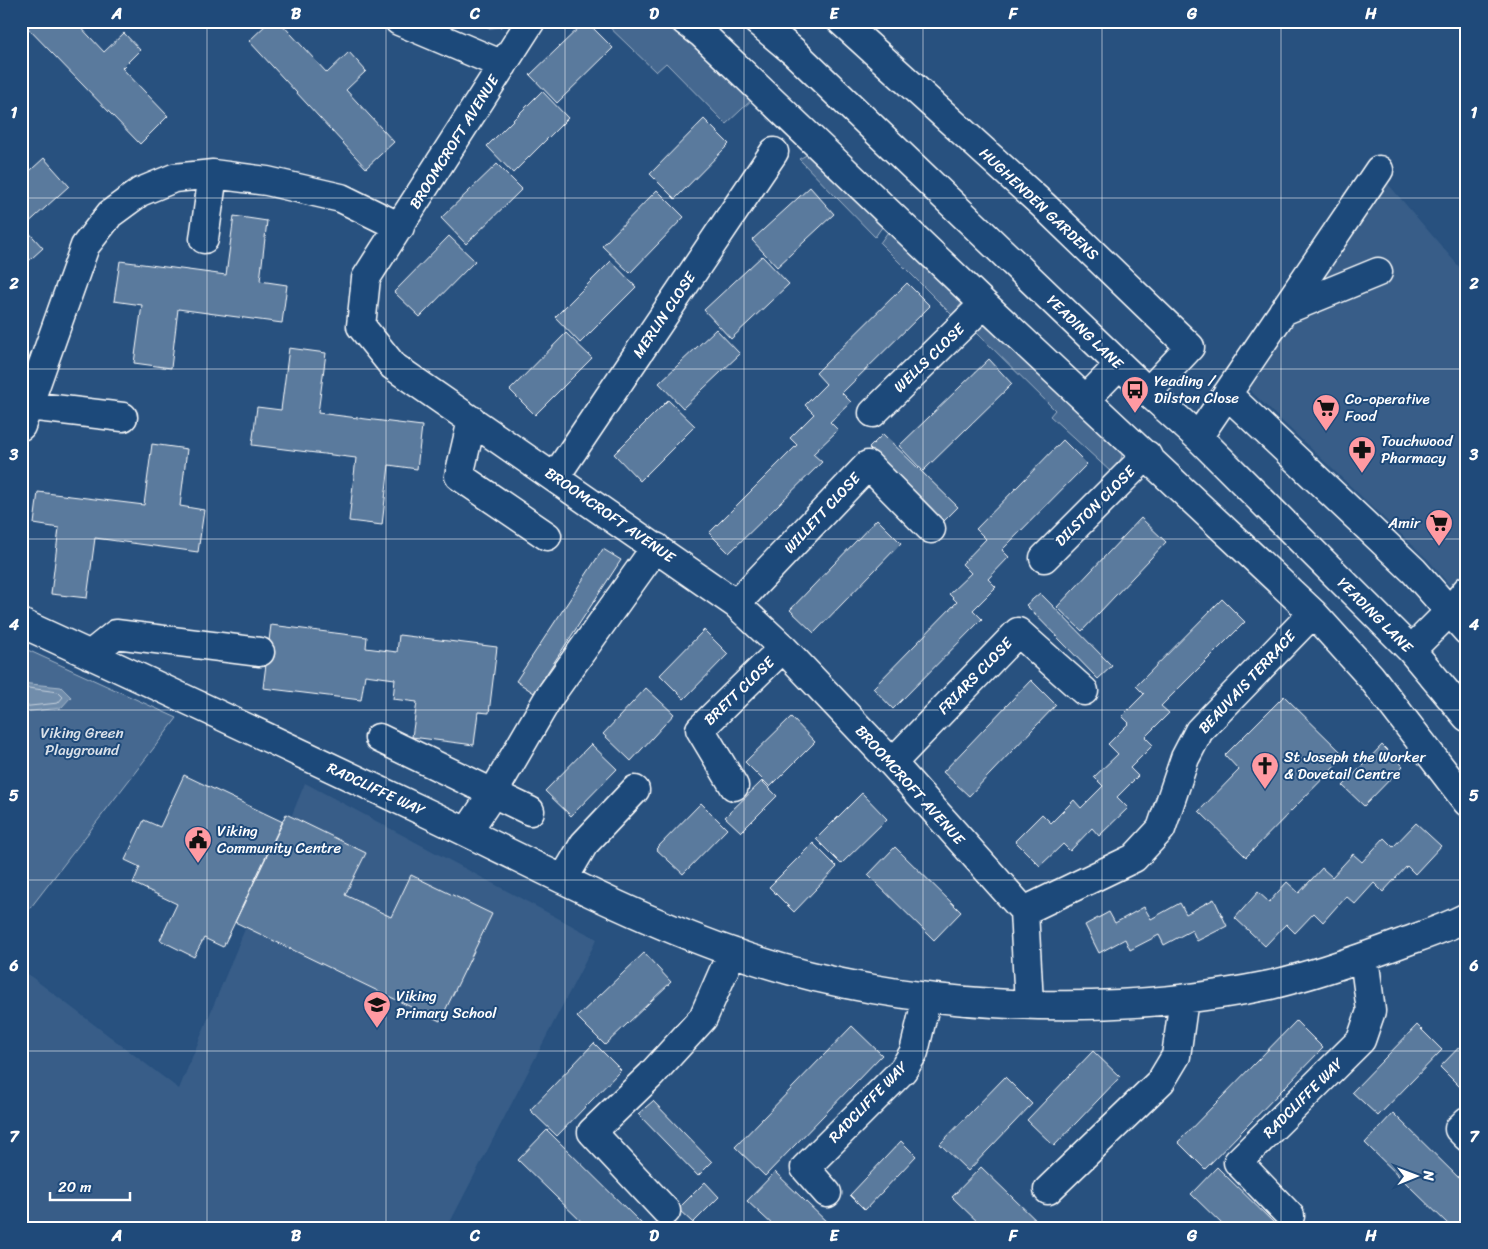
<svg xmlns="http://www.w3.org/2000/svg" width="1488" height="1249" viewBox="0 0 1488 1249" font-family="Sriracha,sans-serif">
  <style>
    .built { fill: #375d88 }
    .green { fill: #446890; stroke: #a2b4c8 }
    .water { fill: #718dab; stroke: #aabbcd }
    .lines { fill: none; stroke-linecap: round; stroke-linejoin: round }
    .shore { stroke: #c6d1dd; stroke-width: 1 }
    .building { fill: #5a7a9d; stroke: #fff }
    .minor-casing { stroke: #fff; stroke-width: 31 }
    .minor { stroke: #1f4a7a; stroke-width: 28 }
    .grid { fill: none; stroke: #fff; stroke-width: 1; stroke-opacity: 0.55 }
    .labels { text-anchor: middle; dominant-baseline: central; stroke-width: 4; stroke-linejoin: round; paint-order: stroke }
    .street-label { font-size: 15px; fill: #fff; stroke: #1f4a7a }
    .poi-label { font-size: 15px; fill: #fff; stroke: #1f4a7a; text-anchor: start }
    .park-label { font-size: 15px; fill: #dae1e9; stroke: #1f4a7a }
    .neatline { fill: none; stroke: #fff; stroke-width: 2 }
    .grid-label { font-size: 16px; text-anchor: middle; font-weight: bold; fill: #fff }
  </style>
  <rect width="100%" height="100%" fill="#28517f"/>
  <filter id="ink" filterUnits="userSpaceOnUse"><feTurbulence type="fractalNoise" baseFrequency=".02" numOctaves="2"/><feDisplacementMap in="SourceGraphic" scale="10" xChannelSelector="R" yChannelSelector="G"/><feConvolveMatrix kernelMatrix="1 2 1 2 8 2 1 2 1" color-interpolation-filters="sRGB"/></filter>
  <g filter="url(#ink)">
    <path class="built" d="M1383,178L1467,276V606L1429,561L1241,382Z
      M305,783L597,939L447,1228H27L21,1224V969L179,1089Z"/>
    <path class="green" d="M479,21H504L501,27L489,28Z
      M603,21H673L756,96L726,124L666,63L656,72Z
      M814,151L887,220L875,237L799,159Z
      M898,218L963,302L952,315L880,243Z
      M995,324L1124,447L1121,459L1111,472L1050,416L1055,410L975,331L985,325Z
      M21,647L177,718L21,920Z"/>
    <path class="water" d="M21,683L61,687L71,697L61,708L21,712Z"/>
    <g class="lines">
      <path class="shore" d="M21,687L58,692L63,697L58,703L21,707"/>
    </g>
    <path class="building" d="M24,21H75L104,52L124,33L140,50L122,68L168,116L140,144L23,23Z
      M270,21H279L327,73L349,52L366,71L346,90L394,142L366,168L249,41Z
      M586,21L613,48L557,103L530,75Z
      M542,91L568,118L513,173L487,146Z
      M704,119L729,144L675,199L650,174Z
      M44,158L69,186L24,227L43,248L21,268V179Z
      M497,164L522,189L466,244L441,218Z
      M810,187L834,214L777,267L752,240Z
      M657,190L684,217L630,273L602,246Z
      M234,216L267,221L260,281L287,285L282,323L178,309L171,368L134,363L142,305L114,301L120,261L226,275Z
      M449,236L475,261L420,317L394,292Z
      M762,256L789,284L731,339L704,310Z
      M611,261L636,287L580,343L555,317Z
      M907,283L930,306L842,393L851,402L830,422L838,430L813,454L822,462L729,553L709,533L797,445L790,438L814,414L805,405L826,384L816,373Z
      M716,329L740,354L683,408L659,383Z
      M566,333L592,358L535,415L510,390Z
      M289,348L326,353L318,413L422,426L417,469L389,465L382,525L349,521L356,458L252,445L257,407L281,410Z
      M989,359L1012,384L923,471L899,446Z
      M668,400L695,426L640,481L614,454Z
      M883,434L958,507L943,522L869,448Z
      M1063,440L1087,464L1002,550L1009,557L988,579L996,587L973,610L982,619L893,709L873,688L957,602L949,594L971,573L962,564L986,539L976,529Z
      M152,444L187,449L180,506L204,510L198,552L95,538L87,598L51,594L59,528L34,524L38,492L144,505Z
      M1141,518L1166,542L1082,631L1057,607Z
      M877,519L901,543L814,633L790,610Z
      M603,549L621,560L534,693L516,681Z
      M1040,593L1112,666L1098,679L1026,605Z
      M1222,599L1245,622L1161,706L1169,713L1145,737L1153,745L1130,768L1138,776L1117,797L1128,808L1099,836L1092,828L1070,851L1063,844L1040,866L1015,841L1042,814L1051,823L1074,800L1081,808L1103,786L1094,777L1118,754L1108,744L1129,723L1122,716L1144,694L1136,686Z
      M271,625L367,637L366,648L397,652L399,635L497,647L489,713L478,712L474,745L412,737L417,702L393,699L395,679L365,675L361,700L263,688Z
      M704,630L728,654L684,699L660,675Z
      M1031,680L1056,705L969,796L943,772Z
      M646,688L674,714L631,761L603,734Z
      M1284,696L1345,756L1246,857L1199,811L1239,770L1225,755Z
      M791,717L815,742L770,787L745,762Z
      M591,744L617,769L571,816L545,791Z
      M1382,745L1403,766L1364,806L1343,786Z
      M184,775L283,822L223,947L204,938L194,957L160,940L177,904L133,883L140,867L125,860L144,820L160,827Z
      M762,781L777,796L741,832L725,817Z
      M862,793L887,819L841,864L816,839Z
      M701,803L727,829L683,874L656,849Z
      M286,814L366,853L345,895L391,917L411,875L492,914L440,1021L235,922Z
      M1416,823L1441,846L1415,874L1407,866L1383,892L1374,883L1355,904L1346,896L1323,922L1314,913L1295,933L1286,924L1265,946L1235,918L1258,892L1269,902L1287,882L1299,893L1322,868L1332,877L1353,854L1362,862L1384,838L1393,847Z
      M813,843L837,867L794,912L769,887Z
      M895,847L961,912L934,940L868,875Z
      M1214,899L1227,926L1197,941L1192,930L1164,945L1159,935L1130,950L1125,939L1099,953L1085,925L1109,912L1115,923L1144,907L1151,919L1180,903L1186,914Z
      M644,953L671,982L605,1045L577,1017Z
      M1296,1021L1323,1048L1205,1169L1178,1142Z
      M1417,1025L1442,1050L1378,1116L1352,1092Z
      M852,1026L882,1055L765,1176L735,1147Z
      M1467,1039V1089L1465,1092L1440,1067Z
      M594,1043L621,1070L557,1136L530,1110Z
      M1093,1051L1120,1077L1054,1146L1027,1120Z
      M1005,1077L1032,1104L968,1171L940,1144Z
      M653,1101L712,1162L698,1176L638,1114Z
      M1393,1113L1467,1186V1228H1452L1365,1143Z
      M547,1130L646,1228H588L518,1160Z
      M901,1141L916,1156L865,1210L850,1195Z
      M981,1167L1044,1228H984L952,1197Z
      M1217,1167L1279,1228H1226L1191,1194Z
      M775,1172L833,1228H776L747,1201Z
      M705,1182L719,1197L693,1223L678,1209Z"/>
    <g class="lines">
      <defs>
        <path id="minor" d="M399,21L503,65
          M531,21L366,278L361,326L393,366L736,604L783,648L892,763L1024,911L1029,1004
          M685,21L702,34L984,304L1313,613L1371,677L1467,802
          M757,21L794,52L1148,392L1198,437L1411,650L1467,717
          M841,21L1043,205L1190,347L1148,392
          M204,239L213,174
          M1283,311L1378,272
          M1227,394L1414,571L1467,631
          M1086,399L1119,365
          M28,406L123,417
          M873,413L984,304
          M472,420L459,476L547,536
          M21,426L85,246L110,214L140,192L174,178L213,174L267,181L341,198L400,227
          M1198,437L1379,170
          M555,477L774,152
          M1044,558L1147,455
          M736,604L868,465L931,529
          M21,623C157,685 292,749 427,813C526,860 625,914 729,951C891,1010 1101,1020 1270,985C1314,975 1359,959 1402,943C1424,935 1446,928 1467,917
          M1411,650L1450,611L1467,590
          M90,655L116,634L260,652
          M379,738L530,811
          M892,763L1018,632L1084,691
          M734,786L700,729L783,648
          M467,832L493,793L549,697L656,547
          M564,878L584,844L635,790
          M1024,911L1134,858L1161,829L1185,758L1199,731L1313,613
          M1467,1121L1459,1129L1467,1137
          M1048,1190L1161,1081L1176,1056L1184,999
          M827,1193L805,1168L903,1070L914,1052L927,997
          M666,1211L592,1132L651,1075L703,1018L732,952
          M1290,1216L1238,1162L1361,1040L1371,1011L1364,957"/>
      </defs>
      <use href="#minor" class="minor-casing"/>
      <use href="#minor" class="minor"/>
    </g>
  </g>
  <path class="grid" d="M207,21V1228M386,21V1228M565,21V1228M744,21V1228M923,21V1228M1102,21V1228M1281,21V1228M21,198H1467M21,369H1467M21,539H1467M21,710H1467M21,880H1467M21,1051H1467"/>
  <defs>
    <symbol id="bus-pin" viewBox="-11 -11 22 30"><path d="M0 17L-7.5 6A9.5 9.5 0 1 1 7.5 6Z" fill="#ff9aa2" stroke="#1f4a7a"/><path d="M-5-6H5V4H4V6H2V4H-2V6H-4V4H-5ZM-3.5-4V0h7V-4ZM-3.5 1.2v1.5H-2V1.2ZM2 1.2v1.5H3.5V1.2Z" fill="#111"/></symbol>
    <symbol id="supermarket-pin" viewBox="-11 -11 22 30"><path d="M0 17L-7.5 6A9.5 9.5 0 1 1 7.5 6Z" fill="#ff9aa2" stroke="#1f4a7a"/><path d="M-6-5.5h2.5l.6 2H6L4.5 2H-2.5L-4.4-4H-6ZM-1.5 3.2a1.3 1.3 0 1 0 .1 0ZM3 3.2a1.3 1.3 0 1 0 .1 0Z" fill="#111"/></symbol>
    <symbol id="pharmacy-pin" viewBox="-11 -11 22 30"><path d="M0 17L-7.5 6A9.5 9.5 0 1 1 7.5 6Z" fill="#ff9aa2" stroke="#1f4a7a"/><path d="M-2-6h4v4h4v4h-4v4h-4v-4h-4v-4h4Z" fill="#111"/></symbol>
    <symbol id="church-pin" viewBox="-11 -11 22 30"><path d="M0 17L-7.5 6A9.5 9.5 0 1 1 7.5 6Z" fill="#ff9aa2" stroke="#1f4a7a"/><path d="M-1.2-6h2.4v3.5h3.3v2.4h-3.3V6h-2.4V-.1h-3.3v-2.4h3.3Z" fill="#111"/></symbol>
    <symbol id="civic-pin" viewBox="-11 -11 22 30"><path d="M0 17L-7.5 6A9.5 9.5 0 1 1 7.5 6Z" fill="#ff9aa2" stroke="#1f4a7a"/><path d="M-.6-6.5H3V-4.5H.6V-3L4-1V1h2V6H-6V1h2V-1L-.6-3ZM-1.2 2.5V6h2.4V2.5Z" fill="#111"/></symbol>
    <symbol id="school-pin" viewBox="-11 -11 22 30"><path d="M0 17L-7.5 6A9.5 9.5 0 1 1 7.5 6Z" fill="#ff9aa2" stroke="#1f4a7a"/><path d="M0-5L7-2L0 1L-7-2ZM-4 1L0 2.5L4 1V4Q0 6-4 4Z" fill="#111"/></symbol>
  </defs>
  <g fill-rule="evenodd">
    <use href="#bus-pin" x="1119" y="374" width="32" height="43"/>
    <use href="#supermarket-pin" x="1310" y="392" width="32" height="43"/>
    <use href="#pharmacy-pin" x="1346" y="434" width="32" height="43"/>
    <use href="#supermarket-pin" x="1423" y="507" width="32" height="43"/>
    <use href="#church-pin" x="1249" y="750" width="32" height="43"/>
    <use href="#civic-pin" x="182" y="824" width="32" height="43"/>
    <use href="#school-pin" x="361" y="989" width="32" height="43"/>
  </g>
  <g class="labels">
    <g class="street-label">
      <text transform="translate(454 142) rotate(-58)">BROOMCROFT AVENUE</text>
      <text transform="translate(1039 204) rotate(43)">HUGHENDEN GARDENS</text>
      <text transform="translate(664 315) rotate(-56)">MERLIN CLOSE</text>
      <text transform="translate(1085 332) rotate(44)">YEADING LANE</text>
      <text transform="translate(929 358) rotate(-44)">WELLS CLOSE</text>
      <text transform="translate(1095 506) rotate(-45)">DILSTON CLOSE</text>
      <text transform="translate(822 513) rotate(-47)">WILLETT CLOSE</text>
      <text transform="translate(610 515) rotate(35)">BROOMCROFT AVENUE</text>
      <text transform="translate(1375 615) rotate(45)">YEADING LANE</text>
      <text transform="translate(975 676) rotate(-46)">FRIARS CLOSE</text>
      <text transform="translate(1247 682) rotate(-47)">BEAUVAIS TERRACE</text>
      <text transform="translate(739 691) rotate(-44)">BRETT CLOSE</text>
      <text transform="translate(910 785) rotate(48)">BROOMCROFT AVENUE</text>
      <text transform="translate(376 789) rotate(25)">RADCLIFFE WAY</text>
      <text transform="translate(1303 1098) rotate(-45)">RADCLIFFE WAY</text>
      <text transform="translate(868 1102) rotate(-46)">RADCLIFFE WAY</text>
    </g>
    <g class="poi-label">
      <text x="1154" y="381">Yeading /<tspan x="1154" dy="17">Dilston Close</tspan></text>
      <text x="1345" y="399">Co-operative<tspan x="1345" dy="17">Food</tspan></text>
      <text x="1381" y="441">Touchwood<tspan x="1381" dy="17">Pharmacy</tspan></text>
      <text x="1420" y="523" text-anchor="end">Amir</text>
      <text x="1284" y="757">St Joseph the Worker<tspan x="1284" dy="17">&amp; Dovetail Centre</tspan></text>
      <text x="217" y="831">Viking<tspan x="217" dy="17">Community Centre</tspan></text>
      <text x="396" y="996">Viking<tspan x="396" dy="17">Primary School</tspan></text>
    </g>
    <g class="park-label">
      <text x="82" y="733">Viking Green<tspan x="82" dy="17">Playground</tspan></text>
    </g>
  </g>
  <rect width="1488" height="1249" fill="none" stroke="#1f4a7a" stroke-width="55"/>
  <g transform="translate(1416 1176) rotate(89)" stroke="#1f4a7a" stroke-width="4" paint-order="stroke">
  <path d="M0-4L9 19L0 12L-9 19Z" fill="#ffffff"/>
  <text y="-8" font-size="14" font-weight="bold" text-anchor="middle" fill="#ffffff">N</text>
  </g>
  <path d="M50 1192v8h80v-8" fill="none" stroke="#ffffff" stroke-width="2.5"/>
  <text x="58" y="1192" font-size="15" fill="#ffffff" stroke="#1f4a7a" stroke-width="4" paint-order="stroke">20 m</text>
  <rect x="28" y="28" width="1432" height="1194" class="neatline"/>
  <g class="grid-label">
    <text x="117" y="19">A</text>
    <text x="296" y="19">B</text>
    <text x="475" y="19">C</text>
    <text x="654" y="19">D</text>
    <text x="834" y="19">E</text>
    <text x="1013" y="19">F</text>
    <text x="1192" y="19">G</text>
    <text x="1371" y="19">H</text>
    <text x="14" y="118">1</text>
    <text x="1474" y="118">1</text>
    <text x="14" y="289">2</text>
    <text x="1474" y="289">2</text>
    <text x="14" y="460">3</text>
    <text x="1474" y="460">3</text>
    <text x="14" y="630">4</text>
    <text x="1474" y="630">4</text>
    <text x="14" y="801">5</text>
    <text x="1474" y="801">5</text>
    <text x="14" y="971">6</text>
    <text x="1474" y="971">6</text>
    <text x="14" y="1142">7</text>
    <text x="1474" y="1142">7</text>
    <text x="117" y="1241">A</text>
    <text x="296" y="1241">B</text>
    <text x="475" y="1241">C</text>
    <text x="654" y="1241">D</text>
    <text x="834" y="1241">E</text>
    <text x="1013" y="1241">F</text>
    <text x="1192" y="1241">G</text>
    <text x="1371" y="1241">H</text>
  </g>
</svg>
